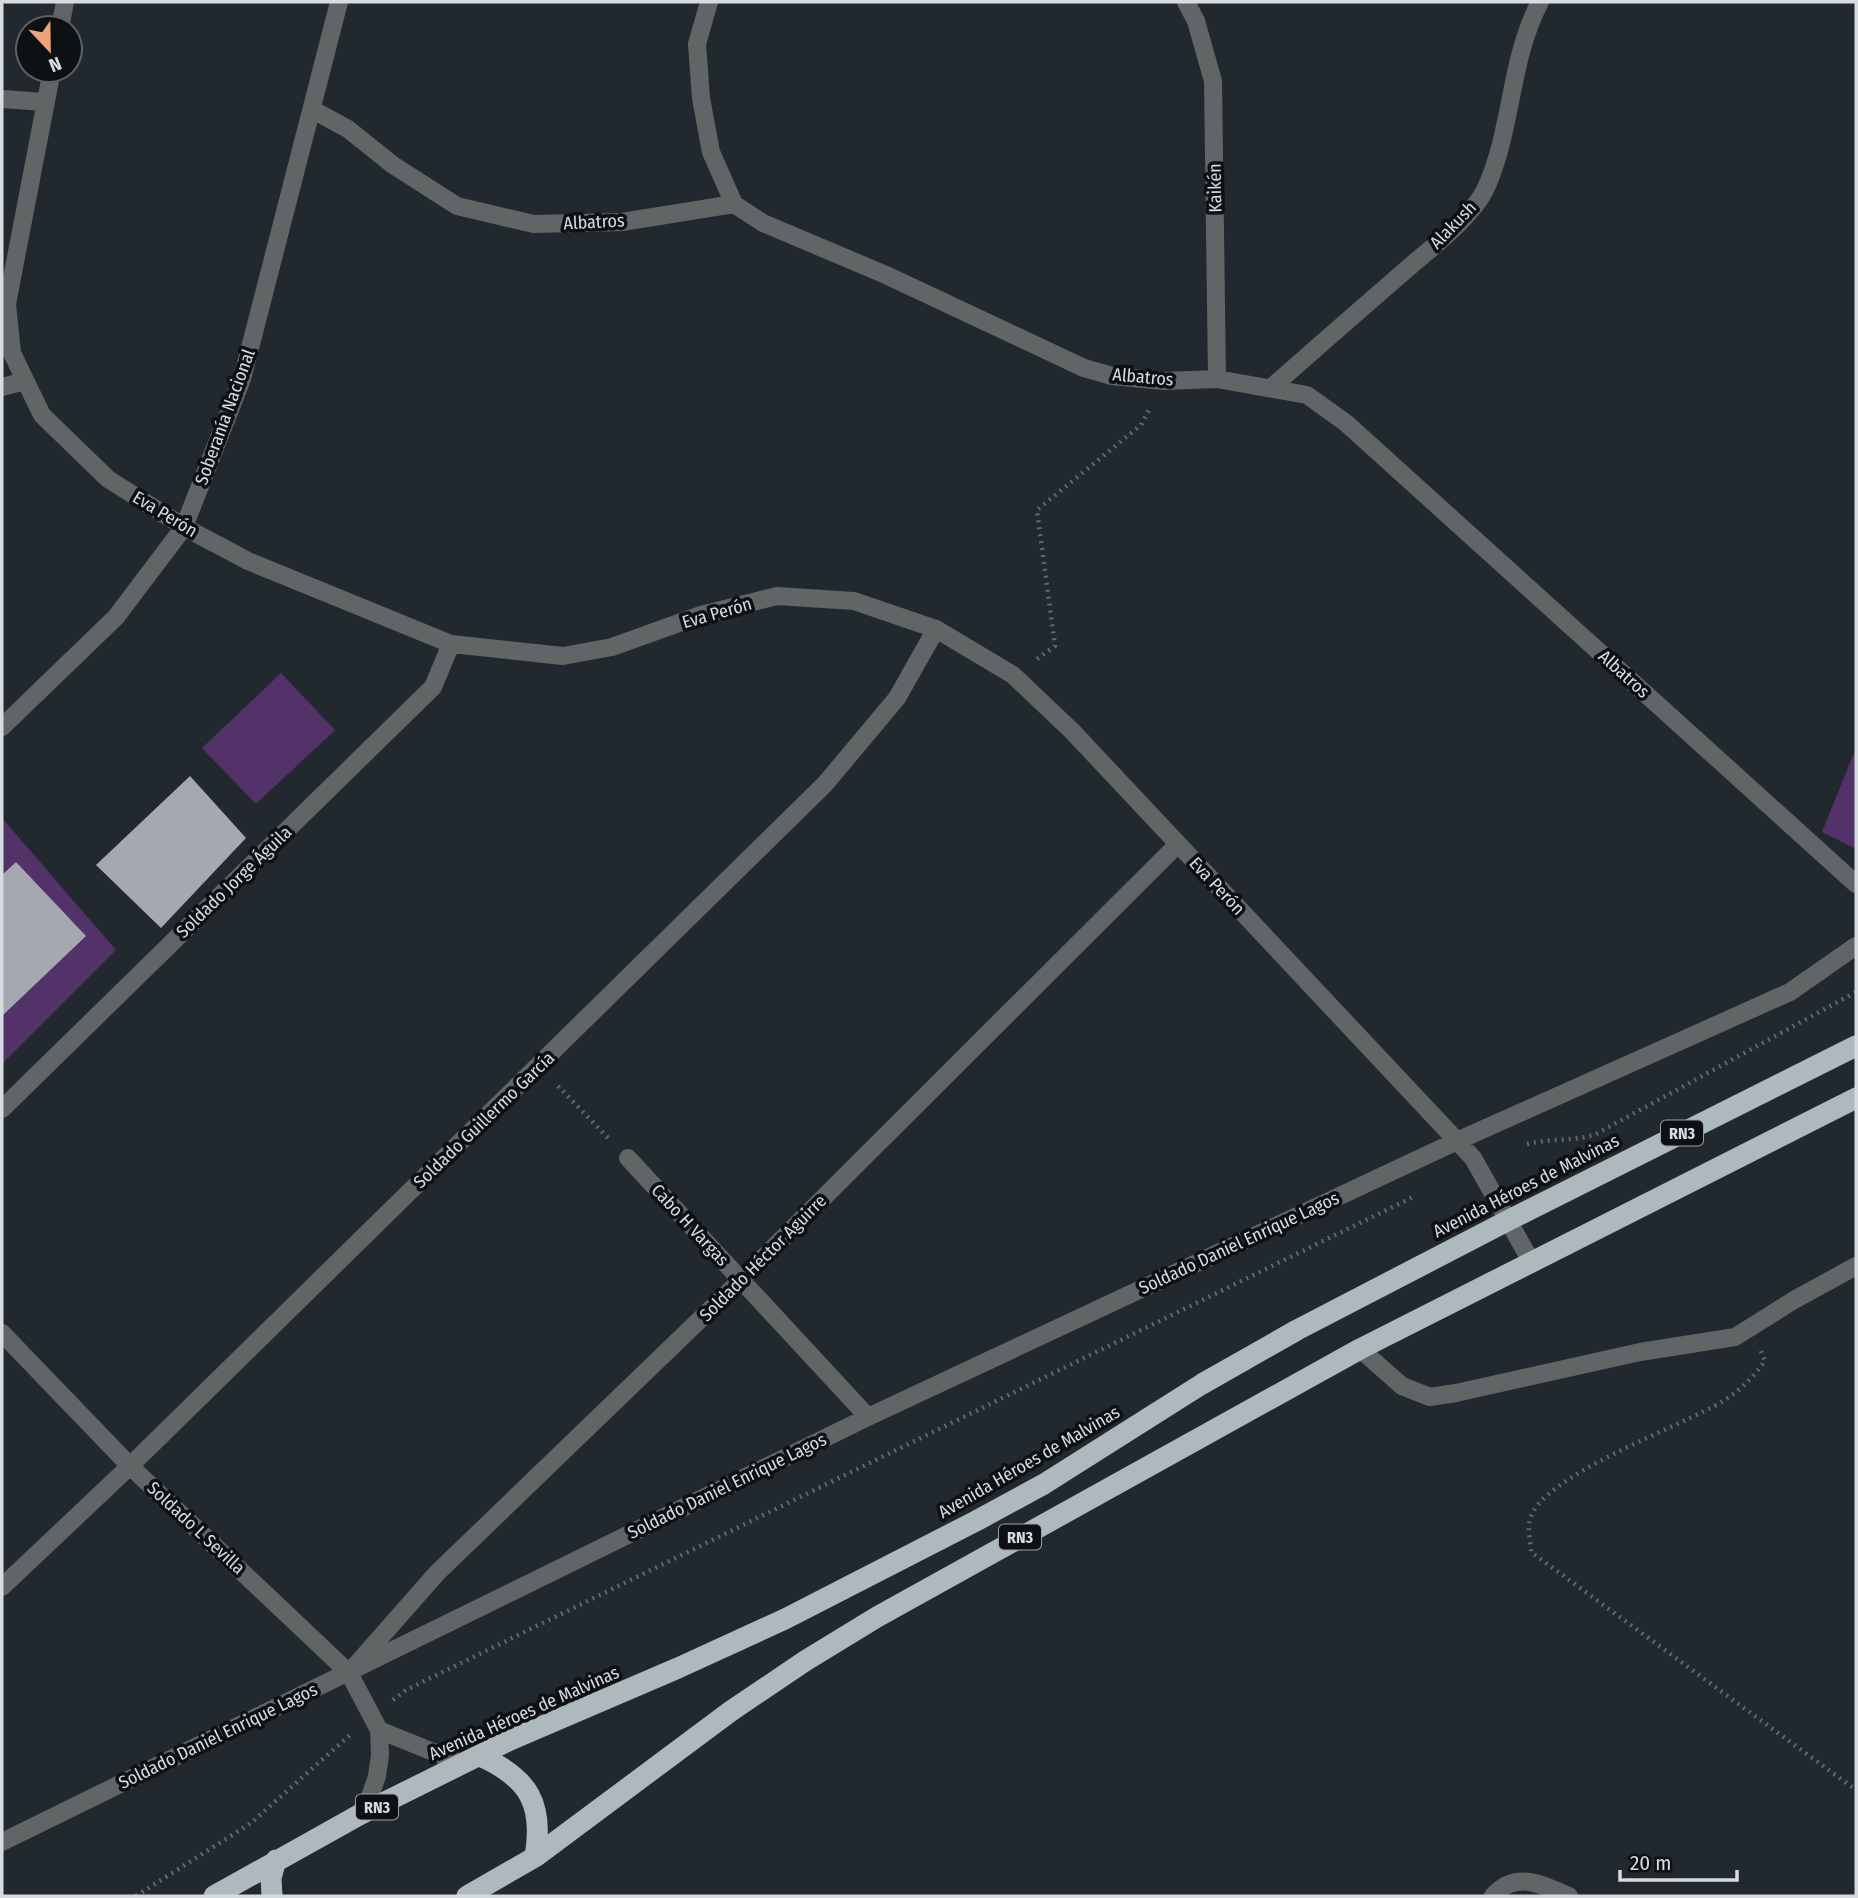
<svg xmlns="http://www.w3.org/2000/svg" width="1858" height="1898" viewBox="0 0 1858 1898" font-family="'Fira Sans Condensed',sans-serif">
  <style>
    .green { fill: #523269 }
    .building { fill: #a5a7b1 }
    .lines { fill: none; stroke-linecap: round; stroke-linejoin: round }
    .path { stroke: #61676c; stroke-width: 4.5; stroke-dasharray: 2 5; stroke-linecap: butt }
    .minor { stroke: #606566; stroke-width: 18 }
    .highway { stroke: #adb9bc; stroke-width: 21 }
    .labels { text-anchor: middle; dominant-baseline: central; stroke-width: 7; stroke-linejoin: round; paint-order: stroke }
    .shield { fill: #0e1114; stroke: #9b9fa3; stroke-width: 2 }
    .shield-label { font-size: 16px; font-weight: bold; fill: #d7dce0 }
    .street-label { font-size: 18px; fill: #d7dce0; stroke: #0e1114 }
  </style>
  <rect width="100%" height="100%" fill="#22292e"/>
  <path class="green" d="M281,673L335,730L256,804L202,748Z
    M1856,748V849L1822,832Z
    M2,818L116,950L2,1064Z"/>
  <path class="building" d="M190,776L246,838L161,928L96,865Z
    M16,862L86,936L2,1016V875Z"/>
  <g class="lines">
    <path class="path" d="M1037,659L1055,646L1037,510L1141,425L1150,408
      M558,1086L610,1140
      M1527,1144C1551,1138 1574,1142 1596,1134L1856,992
      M1761,1351L1765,1361C1753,1377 1740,1391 1723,1401C1683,1426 1539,1476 1530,1520C1527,1529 1531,1543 1531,1552L1856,1790
      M393,1700L406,1690L1415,1196
      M136,1896L251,1823L351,1734"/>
    <path class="minor" d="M709,2L697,44L701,98L711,152L734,204
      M1186,2L1196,21L1213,81L1217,379
      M60,28L65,2
      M52,70L7,304L12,353L42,415L108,479L184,527L248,561L451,644L563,656L612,647L701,615L777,596L854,601L936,629L1013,675L1072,731L1473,1158L1532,1263
      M2,99L45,102
      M313,110L348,129L393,165L457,206L534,224L622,222L734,204L763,223L886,275L1084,368L1112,376L1164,381L1217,379L1307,395L1346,423L1856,884
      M2,387L25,381
      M1271,388C1316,348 1362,308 1407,269C1431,248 1471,218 1485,190C1513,130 1509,60 1540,2
      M2,727L116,617L184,527L242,379L339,2
      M2,1109L433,687L451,644
      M628,1158L868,1417
      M2,1333L130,1466L349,1673L379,1730L380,1755L377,1776L370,1797L359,1815
      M1360,1349L1402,1386L1430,1397L1456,1393L1640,1352L1735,1337L1794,1300L1856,1266
      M2,1587L130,1466L825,784L897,698L936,629
      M356,1665L437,1573L741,1280L1178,844
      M379,1730L463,1764
      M2,1842L868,1417L1457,1141L1790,992L1856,946
      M1493,1896C1516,1870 1543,1885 1569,1896"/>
    <path class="highway" d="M480,1756C529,1778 544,1804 535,1857
      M214,1896L359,1815L510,1740L678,1668L785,1619L976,1521L1044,1484L1202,1384L1297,1330L1509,1220L1856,1046
      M272,1896L271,1878L276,1860
      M467,1896L535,1857L731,1711L805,1661L877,1617L1360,1349L1856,1098"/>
  </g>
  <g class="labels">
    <g class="shield">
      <rect x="1661" y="1120.5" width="42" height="25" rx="5"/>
      <rect x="999" y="1524.5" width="42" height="25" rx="5"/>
      <rect x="356" y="1794.5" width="42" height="25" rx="5"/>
    </g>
    <g class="shield-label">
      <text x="1682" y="1133">RN3</text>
      <text x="1020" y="1537">RN3</text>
      <text x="377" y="1807">RN3</text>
    </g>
    <g class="street-label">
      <text transform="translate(1215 188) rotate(-91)">Kaikén</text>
      <text transform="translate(594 222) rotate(-3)">Albatros</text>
      <text transform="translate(1453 225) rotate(-46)">Alakush</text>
      <text transform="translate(1143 377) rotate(5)">Albatros</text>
      <text transform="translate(225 417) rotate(-70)">Soberanía Nacional</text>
      <text transform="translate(165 514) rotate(31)">Eva Perón</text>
      <text transform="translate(717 613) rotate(-16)">Eva Perón</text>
      <text transform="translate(1624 674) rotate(42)">Albatros</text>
      <text transform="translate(234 882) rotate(-44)">Soldado Jorge Águila</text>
      <text transform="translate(1217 886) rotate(47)">Eva Perón</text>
      <text transform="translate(484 1120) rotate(-44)">Soldado Guillermo García</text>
      <text transform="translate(1526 1186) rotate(-27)">Avenida Héroes de Malvinas</text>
      <text transform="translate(690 1225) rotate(47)">Cabo H Vargas</text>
      <text transform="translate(1239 1243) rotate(-25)">Soldado Daniel Enrique Lagos</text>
      <text transform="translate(763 1258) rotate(-45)">Soldado Héctor Aguirre</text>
      <text transform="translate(1029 1462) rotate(-30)">Avenida Héroes de Malvinas</text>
      <text transform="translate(727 1486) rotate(-26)">Soldado Daniel Enrique Lagos</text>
      <text transform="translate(196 1528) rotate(43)">Soldado L Sevilla</text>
      <text transform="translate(524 1713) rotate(-24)">Avenida Héroes de Malvinas</text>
      <text transform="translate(218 1736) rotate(-26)">Soldado Daniel Enrique Lagos</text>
    </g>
  </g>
  <rect width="1858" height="1898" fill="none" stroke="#d7dce0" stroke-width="7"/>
  <g transform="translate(49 49) rotate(158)"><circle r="33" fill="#0e1114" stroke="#5e6266" stroke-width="2"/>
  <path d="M0-5L12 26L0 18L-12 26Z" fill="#f0a27a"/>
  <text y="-10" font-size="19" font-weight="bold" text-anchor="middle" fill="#d7dce0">N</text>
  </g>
  <path d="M1620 1870v10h117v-10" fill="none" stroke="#d7dce0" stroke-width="3.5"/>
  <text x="1630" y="1870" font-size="21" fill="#d7dce0" stroke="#0e1114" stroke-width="5" paint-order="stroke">20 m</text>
</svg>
